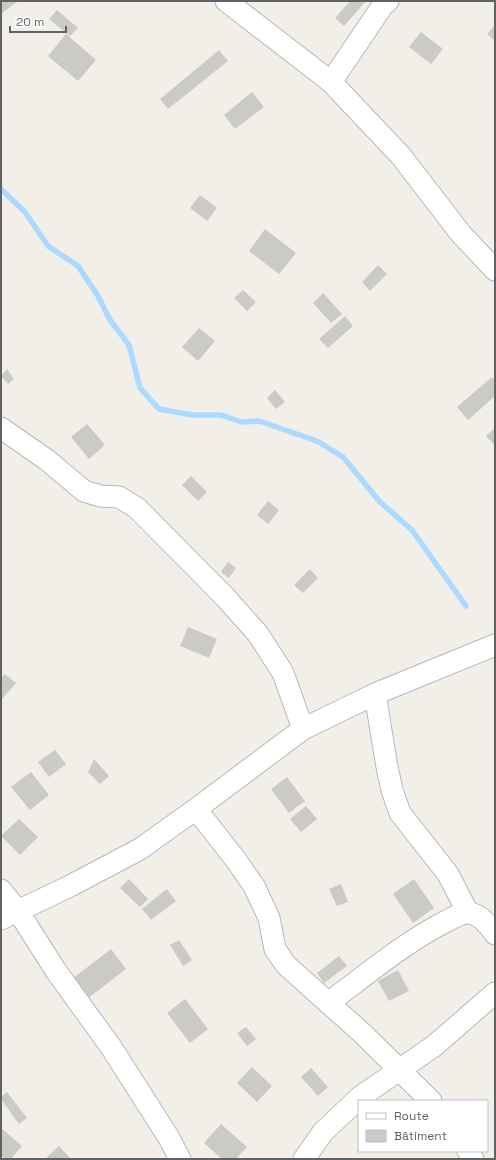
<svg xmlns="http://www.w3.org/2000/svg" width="496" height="1160" viewBox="0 0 496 1160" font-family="'Space Grotesk',sans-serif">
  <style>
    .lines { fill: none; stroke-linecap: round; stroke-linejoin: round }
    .stream { stroke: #aadaff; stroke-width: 5.5 }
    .building { fill: #cccac5 }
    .minor-casing { stroke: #b5b8bc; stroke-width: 23 }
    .minor { stroke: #fff; stroke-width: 21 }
  </style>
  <rect width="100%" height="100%" fill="#f1efe8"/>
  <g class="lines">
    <path class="stream" d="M1,189L25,212L48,246L78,266L98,296L110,320L129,345L140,388L159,409L192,415H221L241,422L259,421L317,441L343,457L380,502L412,530L466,606"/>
  </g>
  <path class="building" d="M1,1H18L1,14Z
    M350,1H366L344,26L335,18Z
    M57,10L78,28L70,36L49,19Z
    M495,25V41L487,34Z
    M421,32L443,49L431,64L409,47Z
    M66,34L96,60L78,81L48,56Z
    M219,50L228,61L168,109L160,99Z
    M252,92L264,107L235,129L224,115Z
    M200,195L217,208L207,221L190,208Z
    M265,229L296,253L279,274L249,251Z
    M378,265L387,274L370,291L362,282Z
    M243,290L256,302L247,311L234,298Z
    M323,293L342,314L331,323L313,303Z
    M345,316L353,326L328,348L319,339Z
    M199,328L215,341L198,361L182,347Z
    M7,369L14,379L8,384L1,376Z
    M492,377L495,381V396L468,420L457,407Z
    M275,390L285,402L276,409L267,398Z
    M87,424L105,445L89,459L71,437Z
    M495,428V446L486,436Z
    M191,476L207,492L198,501L182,485Z
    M268,501L279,510L268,524L257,515Z
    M228,562L236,568L229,578L221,572Z
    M310,569L318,578L303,593L294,585Z
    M188,627L217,639L209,658L180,646Z
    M5,674L16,683L1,700V678Z
    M55,750L66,764L49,777L38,762Z
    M94,759L109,776L100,784L88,772Z
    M31,772L49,795L30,810L11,787Z
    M287,777L305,801L289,813L271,789Z
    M306,806L317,819L301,832L290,819Z
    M19,819L38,837L20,855L1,836Z
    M129,879L148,899L140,907L120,888Z
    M414,879L434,908L413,923L393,894Z
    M341,884L348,902L337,906L329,889Z
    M167,889L176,901L151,920L142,909Z
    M179,940L192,960L183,966L170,945Z
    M111,949L126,969L87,999L72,979Z
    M339,956L347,966L324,983L317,973Z
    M398,970L409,991L389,1001L378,981Z
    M185,999L208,1029L190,1043L167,1013Z
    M246,1027L256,1039L247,1046L237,1033Z
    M252,1067L272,1086L257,1102L237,1083Z
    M311,1068L328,1087L318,1096L301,1077Z
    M7,1092L27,1118L19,1124L1,1099V1097Z
    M221,1124L247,1147L236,1159H222L204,1143Z
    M1,1128L22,1146L11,1159H5L1,1155Z
    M59,1146L71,1159H45Z"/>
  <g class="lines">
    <defs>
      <path id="minor" d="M226,1L331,82L401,156L461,234L495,270
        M331,82L383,5L388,1
        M1,428L47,460L84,491L100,496L119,497L137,508L225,597L258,634L283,673L303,729
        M375,694L387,767L392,790L400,813L448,874L468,913
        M196,809L236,860L254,886L269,918L275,949L286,965L362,1033L431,1101
        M1,890L18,911L56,971L111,1047L169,1138L180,1159
        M1,919L70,886L140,849L196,809L303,729L375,694L495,645
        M328,1003C365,976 400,946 441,924C449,920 458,914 466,913C478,912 489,925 495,934
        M468,1151L473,1159
        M304,1159L323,1132L360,1097L434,1046L495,993"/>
    </defs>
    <use href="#minor" class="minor-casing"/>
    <use href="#minor" class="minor"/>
  </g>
  <rect width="496" height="1160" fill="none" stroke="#5f6368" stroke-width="4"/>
  <rect x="358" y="1100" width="130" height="52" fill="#ffffff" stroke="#bfc1c3"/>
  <rect x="366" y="1113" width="20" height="6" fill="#ffffff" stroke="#bfc1c3"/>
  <text x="394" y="1120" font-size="12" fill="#5f6368">Route</text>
  <rect x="366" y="1130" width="20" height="12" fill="#cccac5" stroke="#bfc1c3"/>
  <text x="394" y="1140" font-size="12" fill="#5f6368">Bâtiment</text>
  <path d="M10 26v6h56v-6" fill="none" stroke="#5f6368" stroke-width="2"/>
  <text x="16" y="26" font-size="12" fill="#5f6368" stroke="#ffffff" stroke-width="3" paint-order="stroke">20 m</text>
</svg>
